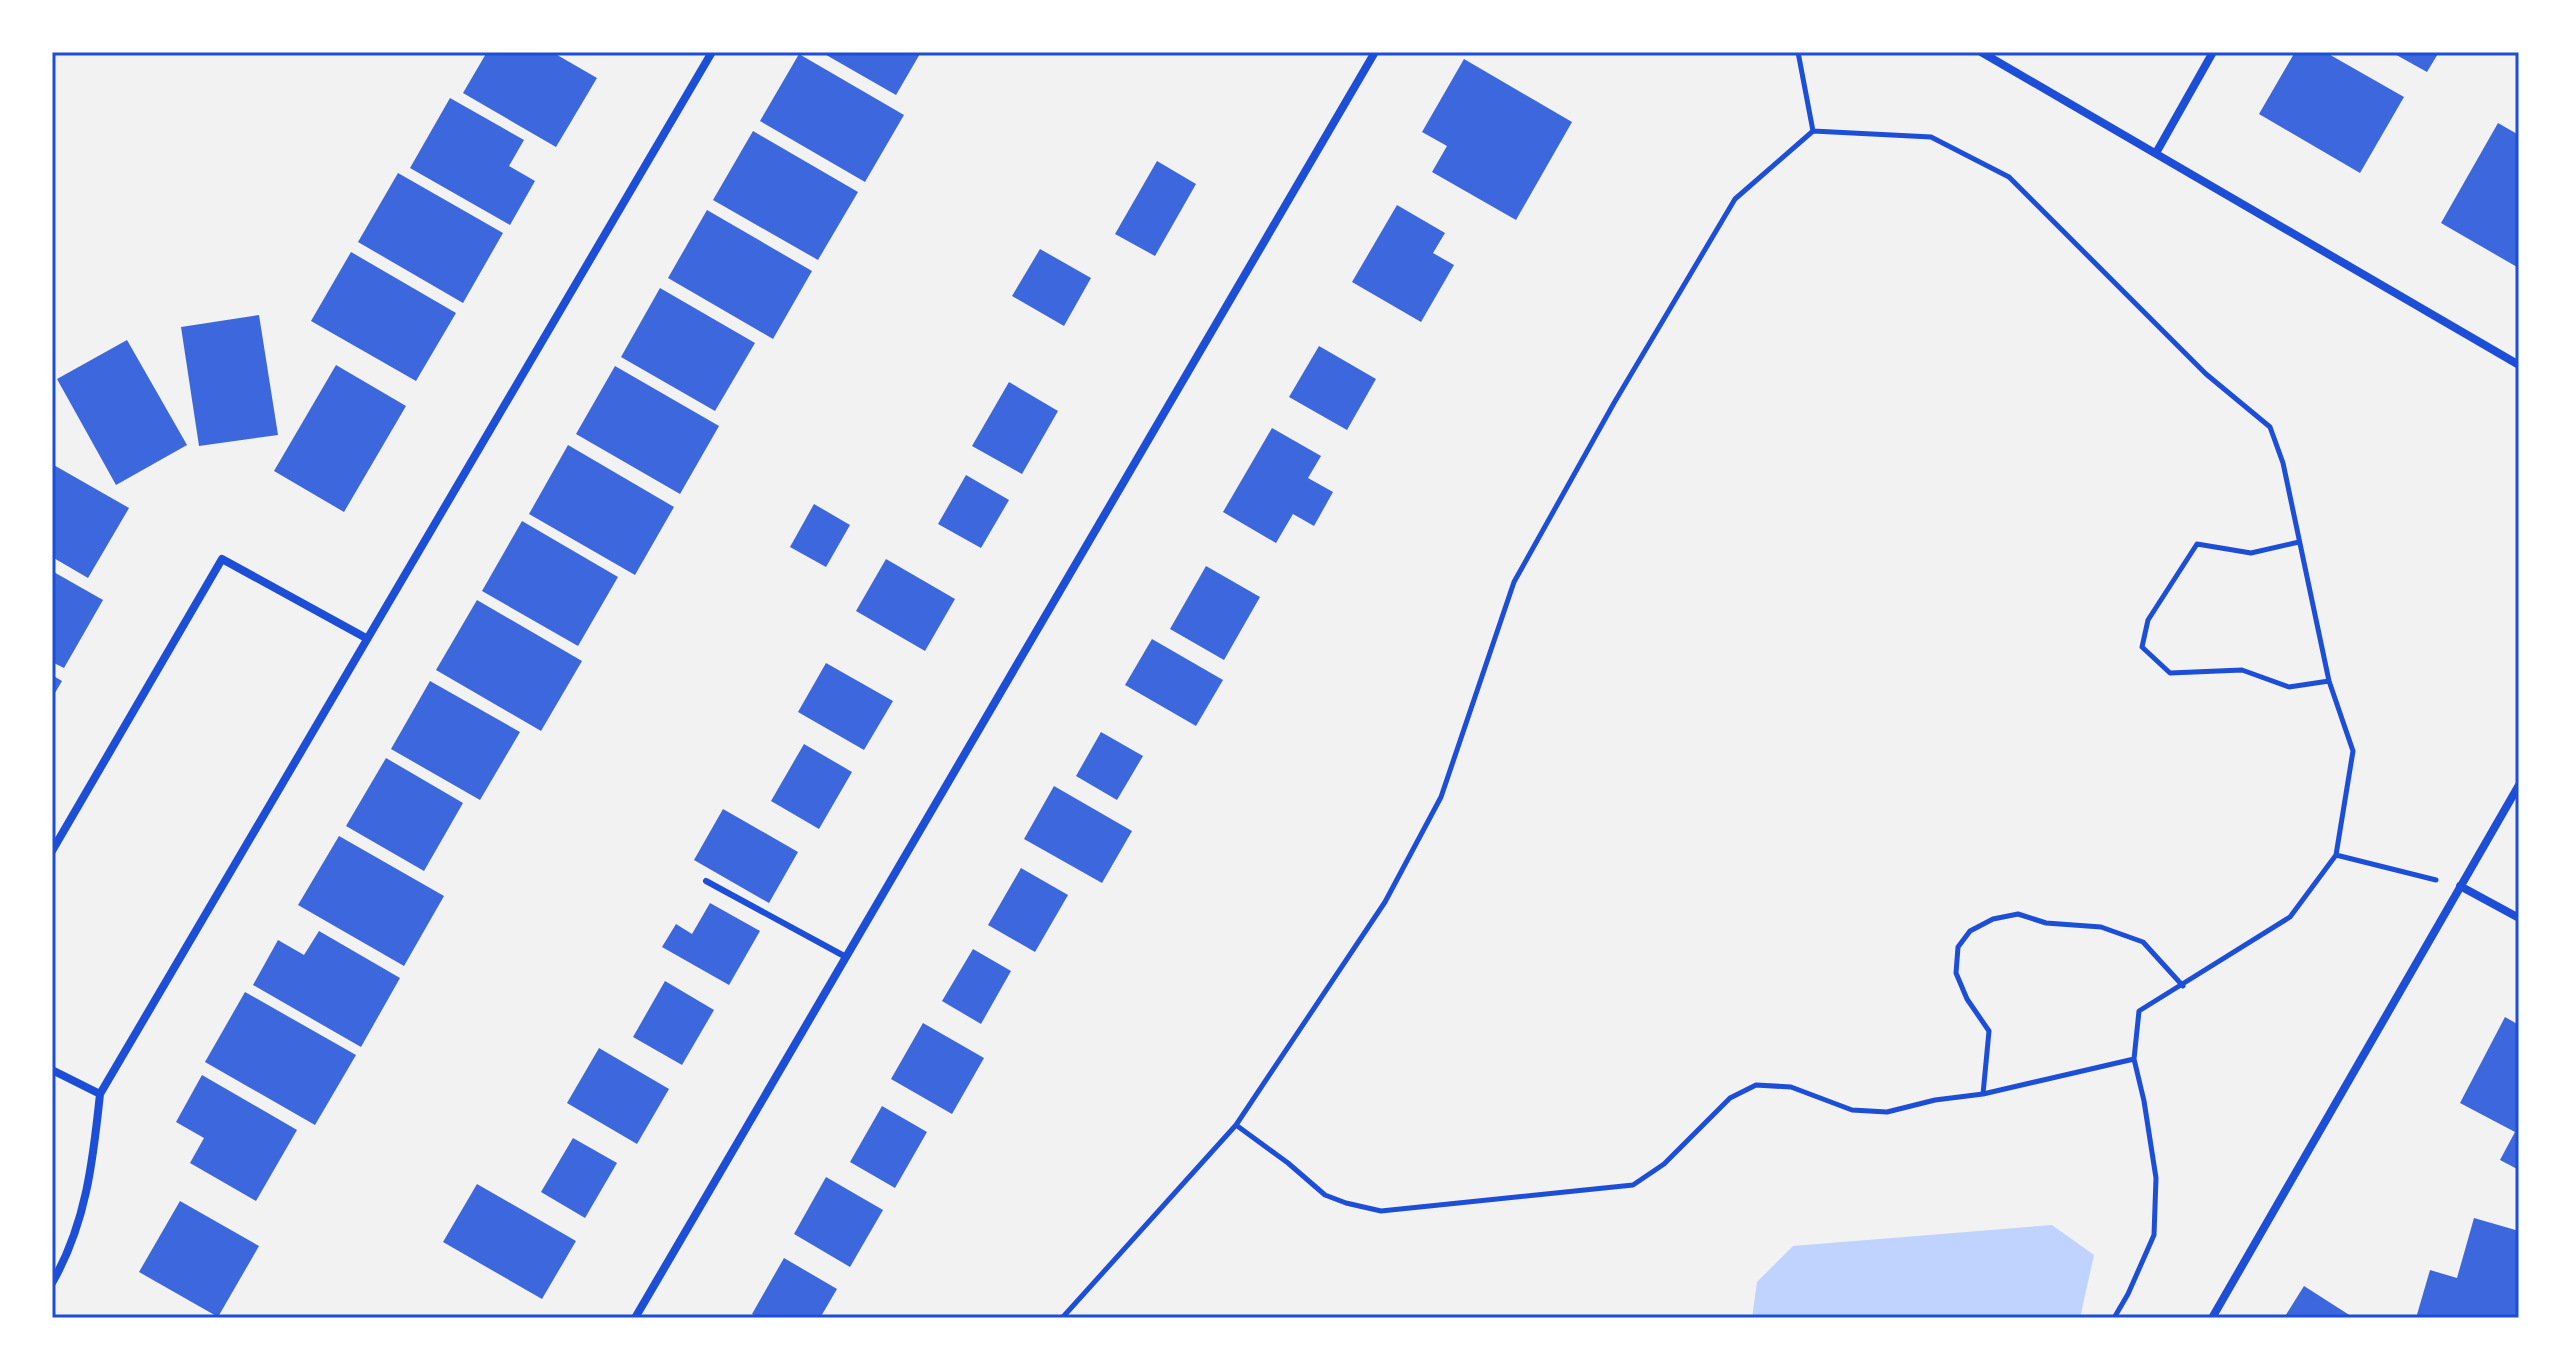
<svg xmlns="http://www.w3.org/2000/svg" width="2571" height="1370" viewBox="0 0 2571 1370" font-family="'Archivo Narrow',sans-serif">
  <style>
    .water { fill: #bfd3fe }
    .building { fill: #3d67dc }
    .lines { fill: none; stroke-linecap: round; stroke-linejoin: round }
    .path { stroke: #1d4ed8; stroke-width: 5 }
    .service { stroke: #1d4ed8; stroke-width: 6 }
    .minor { stroke: #1d4ed8; stroke-width: 8 }
    .neatline { fill: none; stroke: #1d4ed8; stroke-width: 3 }
  </style>
  <rect width="100%" height="100%" fill="#f2f2f2"/>
  <path class="water" d="M2052,1225L2094,1255L2080,1318H1752L1757,1282L1793,1246Z"/>
  <path class="building" d="M487,52H552L597,78L556,147L463,93Z
    M821,52H921L896,95Z
    M2295,52H2325L2404,97L2360,173L2259,114Z
    M2391,52H2439L2427,72Z
    M799,54L904,115L865,182L760,121Z
    M1464,59L1572,122L1516,220L1432,172L1447,146L1422,132Z
    M450,98L524,140L509,166L535,181L510,225L410,168Z
    M2498,123L2519,135V263L2517,267L2441,223Z
    M753,131L858,192L818,260L713,200Z
    M1157,161L1196,184L1155,256L1115,234Z
    M398,173L503,233L463,303L358,242Z
    M1397,205L1445,233L1433,253L1454,265L1421,322L1352,282Z
    M707,210L812,271L773,339L668,278Z
    M1040,249L1091,278L1064,326L1012,296Z
    M351,252L456,313L416,381L311,321Z
    M660,288L755,343L715,411L621,357Z
    M259,315L278,435L199,446L181,327Z
    M127,340L187,445L116,485L57,379Z
    M1319,346L1376,379L1347,430L1289,397Z
    M336,365L406,406L344,512L274,471Z
    M615,366L719,426L680,494L576,434Z
    M1009,382L1058,411L1022,474L972,446Z
    M1272,428L1321,456L1308,478L1333,492L1314,526L1293,514L1276,543L1223,512Z
    M568,445L674,507L635,575L529,514Z
    M52,464L129,508L88,578L52,557Z
    M966,475L1009,500L981,548L938,524Z
    M814,504L850,525L826,567L790,547Z
    M522,521L618,577L578,646L482,591Z
    M886,559L955,599L925,651L856,611Z
    M1206,566L1260,597L1224,660L1170,629Z
    M52,571L103,600L64,668L52,662Z
    M477,600L582,661L541,731L436,670Z
    M1152,639L1223,680L1196,726L1125,685Z
    M826,663L893,701L864,750L798,712Z
    M52,675L62,681L52,698Z
    M430,681L520,732L480,800L391,749Z
    M1101,732L1143,756L1117,800L1076,776Z
    M804,744L852,772L819,829L771,801Z
    M386,758L463,803L424,871L346,826Z
    M1054,786L1132,831L1102,883L1024,839Z
    M723,809L798,852L769,903L694,860Z
    M339,836L444,896L404,966L298,905Z
    M1021,868L1068,895L1035,952L988,925Z
    M710,903L760,931L729,985L662,947L676,924L692,934Z
    M319,931L400,978L361,1047L253,985L278,940L304,955Z
    M973,949L1011,971L981,1024L942,1001Z
    M665,981L714,1010L682,1065L633,1037Z
    M245,992L356,1055L315,1125L205,1062Z
    M2505,1017L2519,1025V1170L2500,1160L2515,1132L2460,1103Z
    M923,1023L984,1058L952,1114L891,1079Z
    M599,1048L669,1089L637,1144L567,1103Z
    M202,1075L297,1130L256,1201L190,1163L204,1138L176,1122Z
    M882,1106L927,1132L895,1188L850,1162Z
    M573,1138L617,1163L585,1218L541,1192Z
    M826,1177L883,1210L850,1267L794,1234Z
    M477,1184L576,1241L542,1299L443,1242Z
    M180,1201L259,1246L218,1317L139,1272Z
    M2474,1218L2519,1231V1318H2416L2430,1270L2457,1278Z
    M784,1258L837,1289L820,1318H759L752,1314Z
    M2304,1286L2354,1318H2284Z"/>
  <g class="lines">
    <path class="path" d="M1798,52L1813,131
      M2299,542L2251,553L2197,544L2148,620L2142,647L2170,673L2242,670L2289,687L2329,681
      M1983,1094L1989,1031L1967,999L1956,973L1958,947L1970,931L1993,919L2018,914L2046,923L2101,927L2143,942L2183,986
      M1236,1125L1288,1163L1325,1195L1346,1203L1381,1211L1633,1185L1664,1164L1730,1098L1756,1085L1791,1087L1852,1110L1887,1112L1935,1100L1983,1094L2134,1059
      M1062,1318L1236,1125L1385,902L1441,797L1514,582L1614,403L1735,199L1813,131L1931,137L2009,177L2206,374L2270,427L2283,463L2329,681L2353,751L2336,855
      M2114,1318L2128,1294L2154,1235L2156,1178L2144,1101L2134,1059L2139,1011L2290,917L2336,855L2436,880"/>
    <path class="service" d="M706,881L846,957"/>
    <path class="minor" d="M1981,52L2519,365
      M2156,153L2213,52
      M52,851L222,559L366,638
      M2460,886L2519,918
      M52,1070L100,1094
      M52,1283C86,1224 93,1161 100,1094L712,52
      M635,1318L1375,52
      M2212,1318L2519,785"/>
  </g>
  <rect width="2571" height="1370" fill="none" stroke="#ffffff" stroke-width="108"/>
  <rect x="54" y="54" width="2463" height="1262" class="neatline"/>
</svg>
